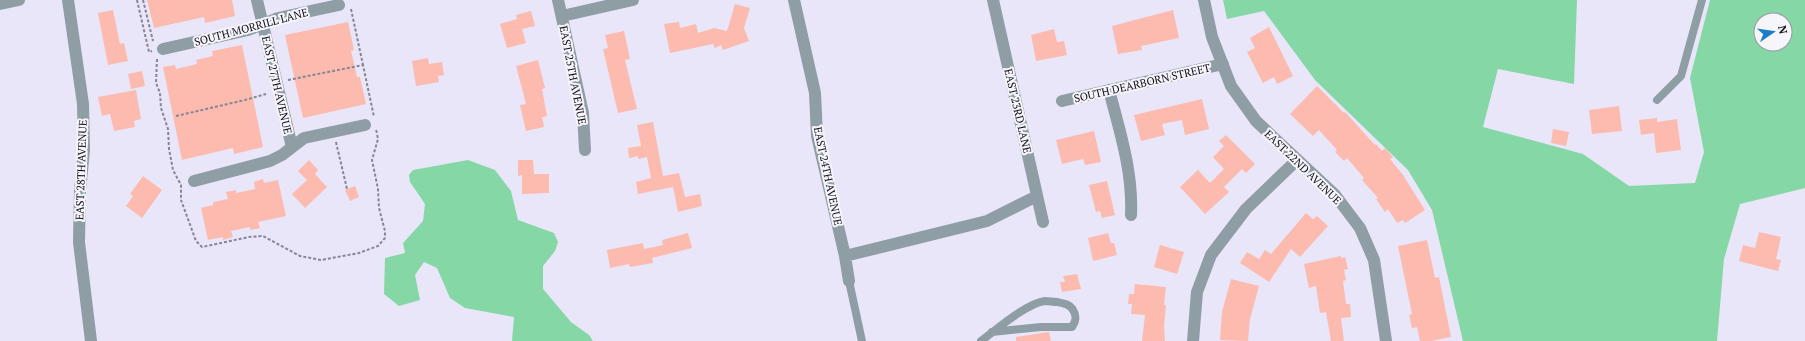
<svg xmlns="http://www.w3.org/2000/svg" width="1805" height="341" viewBox="0 0 1805 341" font-family="'PT Serif',serif">
  <style>
    .green { fill: #85d7a5; fill-rule: evenodd }
    .building { fill: #fcbbae }
    .lines { fill: none; stroke-linecap: round; stroke-linejoin: round }
    .path { stroke: #878494; stroke-width: 2; stroke-dasharray: 3 2; stroke-linecap: butt }
    .lane { stroke: #8f9da5; stroke-width: 8 }
    .street { stroke: #8f9da5; stroke-width: 12 }
    .labels { text-anchor: middle; dominant-baseline: central; stroke-width: 4; stroke-linejoin: round; paint-order: stroke }
    .street-label { font-size: 11px; fill: #110f1a; stroke: #f6f5fc }
  </style>
  <rect width="100%" height="100%" fill="#e9e6fa"/>
  <path class="green" d="M1223,0H1577L1574,84L1498,69L1483,127L1583,154L1629,186L1695,183L1704,152L1690,78L1710,0H1805V188L1740,204L1724,259L1717,341H1463L1432,210L1408,170L1315,80L1264,11L1227,19ZM1761,20H1785V44H1761Z
    M468,160L495,170L511,191L518,220L554,233L558,242L555,251L543,266V289L571,322L589,335L593,341H512L514,317L465,308L450,298L437,268L424,262L415,275L420,300L399,306L384,294L385,258L405,253L403,243L423,221L425,204L410,182L409,175L413,170Z"/>
  <path class="building" d="M147,0H232L235,16L205,23L204,17L154,28Z
    M735,4L750,8L744,28L749,41L723,50L721,45L715,48L713,44L670,53L664,24L679,22L680,28L696,24L698,33L714,28L727,31Z
    M113,10L120,44L124,43L128,61L108,65L98,13Z
    M1173,10L1179,38L1141,46L1142,50L1118,54L1112,26Z
    M531,11L535,26L522,29L526,43L507,48L500,24L517,19L516,15Z
    M348,22L354,50L351,51L353,59L357,77H360L366,104L303,118L285,35Z
    M1269,27L1293,76L1277,84L1274,77L1263,83L1247,52L1255,48L1250,38Z
    M1054,29L1057,42L1064,41L1067,55L1036,61L1031,35Z
    M624,31L630,59L625,60L637,109L618,113L603,49L608,48L605,35Z
    M242,45L263,147L234,154L233,148L182,160L163,67L175,65L176,69L197,64L196,60L213,56L212,51Z
    M428,58L429,64L442,62L444,75L438,76L439,82L416,86L412,61Z
    M538,60L545,88L542,89L547,116L542,117L544,127L526,131L520,105L526,104L516,66Z
    M142,71L145,86L131,89L128,74Z
    M1317,86L1344,113L1345,112L1375,145L1376,144L1382,151L1385,148L1393,157L1390,159L1403,175L1425,210L1405,223L1403,220L1397,223L1388,209L1385,212L1376,199L1378,198L1362,180L1364,178L1347,158L1344,161L1335,152L1337,150L1319,130L1313,136L1290,114Z
    M136,90L141,119L134,121L135,127L114,131L110,114L102,116L98,97Z
    M1202,99L1209,129L1185,135L1182,120L1162,124L1165,135L1141,141L1134,115Z
    M1619,106L1622,131L1592,134L1589,110Z
    M1657,118V122L1677,119L1681,150L1656,153L1654,133L1641,135L1639,120Z
    M653,122L663,176L679,173L685,197L700,194L702,206L678,212L673,187L638,194L636,182L651,178L647,157L638,159V156L629,158L628,148L641,146L637,125Z
    M1553,129L1569,132L1566,146L1551,143Z
    M1094,131L1101,162L1085,165L1083,159L1062,164L1056,140Z
    M1226,135L1255,164L1246,173L1242,169L1224,187L1229,192L1205,214L1180,187L1198,170L1210,183L1224,169L1213,157L1224,146L1219,141Z
    M309,160L318,170L315,174L327,187L305,208L292,194L307,180L298,171Z
    M518,160H533L534,174H549V193L522,194V175L518,176Z
    M143,176L162,190L142,218L126,206L133,196L130,194Z
    M263,179L264,183L278,180L286,216L258,222L260,228L250,230V227L231,231L233,237L223,240V237L208,240L201,208L213,205V202L228,199L226,192L236,190V193L255,189L254,182Z
    M1107,181L1115,215L1102,218L1100,211L1096,212L1089,185Z
    M355,186L359,197L350,201L345,190Z
    M1306,213L1313,219L1317,216L1328,226L1300,257L1291,249L1269,282L1240,263L1247,252L1259,259L1265,250L1271,254Z
    M1759,232L1781,237L1776,259L1781,260L1778,271L1739,261L1743,245L1755,248Z
    M688,233L692,248L652,258L653,263L630,267L629,264L610,268L607,250L643,243L644,249L663,245L662,240Z
    M1108,233L1111,243H1114L1117,255L1093,261L1088,238Z
    M1427,240L1435,278L1439,277L1451,337L1431,341H1420L1417,327L1412,328L1409,315L1412,314L1398,246Z
    M1160,245L1184,252L1177,274L1154,267Z
    M1341,256V258L1345,257L1348,269L1344,270L1346,280L1343,281L1346,304H1350L1351,317L1341,318L1344,341H1331L1326,312L1320,313L1316,286L1309,288L1304,264Z
    M1077,274L1081,289L1062,292L1060,282H1065L1063,276Z
    M1231,279L1259,286L1250,319L1248,341L1220,340L1222,312Z
    M1135,284L1166,287L1164,305H1166L1164,327L1165,341H1142L1145,315L1131,314L1132,304H1128L1129,294H1134Z
    M1049,332L1051,341H1016V337Z"/>
  <g class="lines">
    <path class="path" d="M137,0L149,52L152,51
      M143,0L153,41
      M351,9L363,65
      M157,59L156,83L160,93L161,108L168,129L169,149L173,170L181,185V200L196,241L202,247L249,237L263,236L300,256L321,260L359,253L378,246L385,238V231L379,208L378,189L372,160L378,139L376,129
      M288,80L363,65L374,117
      M176,116L245,100L266,94
      M336,142L347,189"/>
    <path class="lane" d="M1657,100L1681,76L1702,0
      M849,281L862,341
      M981,341C996,330 1027,303 1045,301C1049,301 1053,302 1057,302C1063,303 1070,304 1073,310C1077,316 1076,321 1072,327H1041L992,332"/>
    <path class="street" d="M68,0L83,104L84,150L80,191L79,242L91,341
      M257,0L292,147
      M558,0L583,113L585,150
      M794,0L815,93L817,136L845,256L849,281
      M993,0L1043,222
      M1204,0L1212,37L1231,86L1256,121L1335,195L1360,228L1374,260L1386,341
      M0,4L19,0
      M562,16L633,0
      M163,49L248,30L278,18L339,5
      M1109,90C1120,132 1133,172 1131,215
      M1062,101L1223,64
      M194,181L270,161L282,155L304,138L365,125
      M845,256L987,221L1037,196
      M1193,341L1197,292L1211,255L1246,209L1297,160"/>
  </g>
  <g class="labels">
    <g class="street-label">
      <text transform="translate(251 27) rotate(-15)">SOUTH MORRILL LANE</text>
      <text transform="translate(573 75) rotate(79)">EAST 25TH AVENUE</text>
      <text transform="translate(1142 83) rotate(-13)">SOUTH DEARBORN STREET</text>
      <text transform="translate(277 85) rotate(77)">EAST 27TH AVENUE</text>
      <text transform="translate(1018 111) rotate(77)">EAST 23RD LANE</text>
      <text transform="translate(1303 167) rotate(44)">EAST 22ND AVENUE</text>
      <text transform="translate(81 170) rotate(-88)">EAST 28TH AVENUE</text>
      <text transform="translate(828 176) rotate(78)">EAST 24TH AVENUE</text>
    </g>
  </g>
  <g transform="translate(1773 32) rotate(77)"><circle r="19" fill="#f6f5fc" stroke="#9a99a2"/>
  <path d="M0-3L7 15L0 10L-7 15Z" fill="#1b7dc9"/>
  <text y="-6" font-size="11" font-weight="bold" text-anchor="middle" fill="#110f1a">N</text>
  </g>
</svg>
